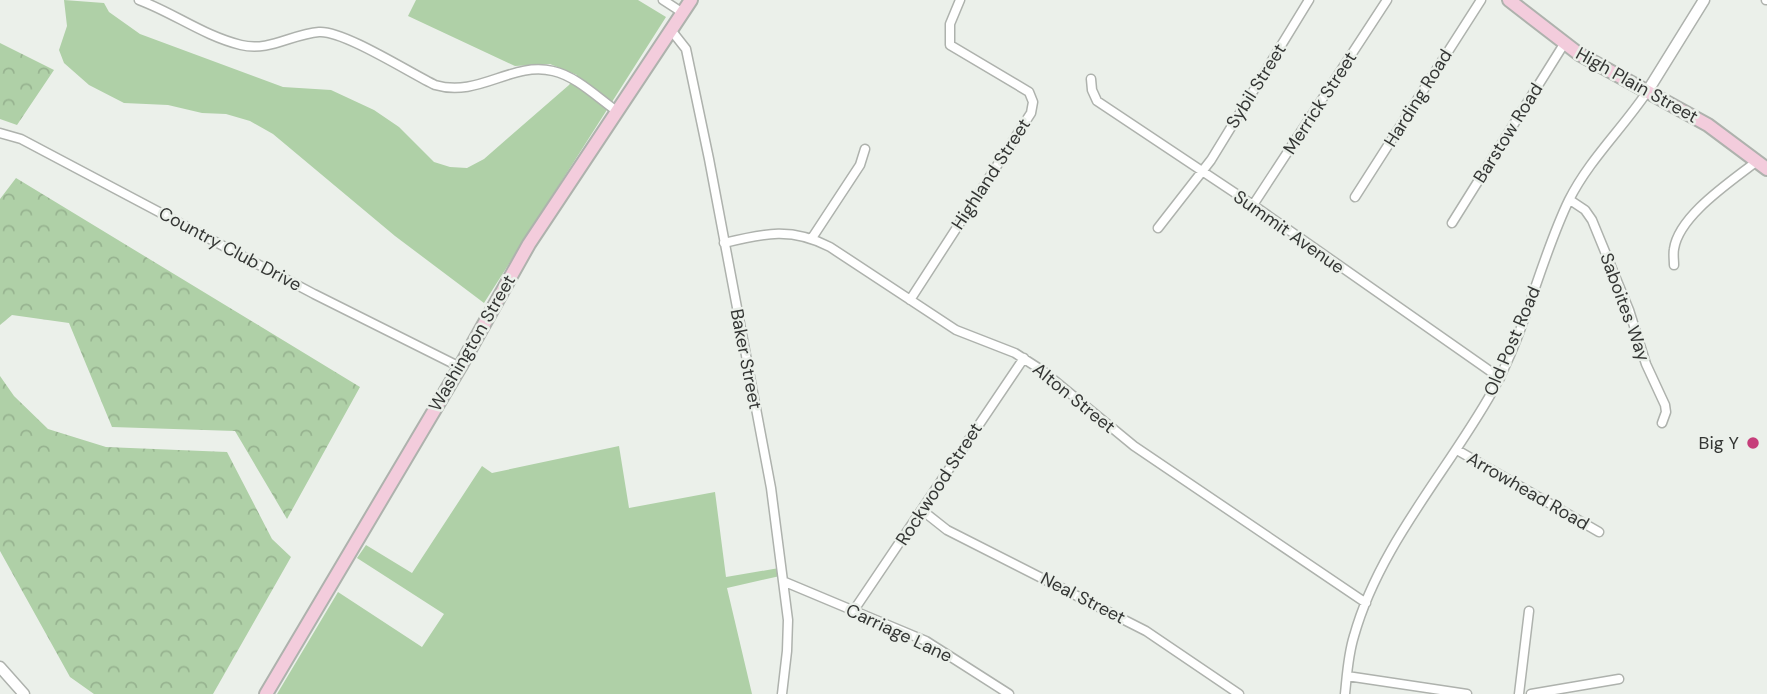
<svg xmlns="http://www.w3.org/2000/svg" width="1767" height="694" viewBox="0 0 1767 694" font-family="'DM Sans',sans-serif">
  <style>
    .green { fill: #afd0a7 }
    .forest { fill: url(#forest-crowns) }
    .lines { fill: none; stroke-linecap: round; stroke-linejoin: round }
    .minor-casing { stroke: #aeb2ad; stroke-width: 11 }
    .tertiary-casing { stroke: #aeb2ad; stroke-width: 13 }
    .secondary-casing { stroke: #aeb2ad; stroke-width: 16 }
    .minor { stroke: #fff; stroke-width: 8 }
    .tertiary { stroke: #fff; stroke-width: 10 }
    .secondary { stroke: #f3ccdc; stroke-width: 12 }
    .poi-dot { fill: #c63e7a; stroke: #ebf0ea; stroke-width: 2.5 }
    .labels { text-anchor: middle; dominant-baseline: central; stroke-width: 5; stroke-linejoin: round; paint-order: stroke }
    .street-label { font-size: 18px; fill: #343634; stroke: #ebf0ea }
    .poi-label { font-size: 18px; fill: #343634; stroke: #ebf0ea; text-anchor: end }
  </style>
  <defs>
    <pattern id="forest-crowns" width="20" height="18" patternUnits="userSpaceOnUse" patternTransform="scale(1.75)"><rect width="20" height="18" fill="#afd0a7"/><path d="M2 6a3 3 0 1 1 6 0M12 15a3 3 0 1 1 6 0" fill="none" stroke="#97b390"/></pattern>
  </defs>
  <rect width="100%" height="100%" fill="#ebf0ea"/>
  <path class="green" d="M64,0L104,3L109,12L140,34L283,87L331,90L374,110L399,127L434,162L450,167L467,168L484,159L569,85L577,75L550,64L515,66L408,16L416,0H638L666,17L484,303L395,236L273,134L250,121L226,114L202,113L168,105L124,103L89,85L64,63L59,50L67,26Z
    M619,446L629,508L715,492L726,577L779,568L780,576L727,588L752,694H277L338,592L422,647L444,614L357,558L366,545L412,573L482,466L492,473Z"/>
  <path class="forest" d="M0,43L54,70L17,125L0,119Z
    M16,178L360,387L287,519L235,431L112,427L69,323L12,315L0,325V199Z
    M0,376L14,396L48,429L106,447L227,452L272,539L291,557L213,694H94L70,677L0,551Z"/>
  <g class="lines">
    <defs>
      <path id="minor" d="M139,0C174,13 204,36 241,45C269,52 292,34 319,32C343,30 410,73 435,85C479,98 512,61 553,71C576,76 598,98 618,112
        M663,0L683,13
        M1766,0H1767
        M671,30L686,49L709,159L771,488L788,620L787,651L782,694
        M1091,79L1092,90L1097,101L1253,205L1500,378
        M0,133L21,139L314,294L460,367
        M1355,197L1481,0
        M1570,200L1585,210L1592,220L1629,310L1646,364L1665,405L1666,412L1662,423
        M1253,205L1387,0
        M1452,223L1564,44
        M1158,228L1211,160L1309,0
        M812,238L860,165L865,149
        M724,243C765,233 792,227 830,247L956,330L1015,353L1043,371L1134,446L1366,603
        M1674,265C1674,260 1673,254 1674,249C1679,215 1732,181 1757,161
        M910,300L1031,113L1033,102L1029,92L950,45V24L960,0
        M1457,450L1599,532
        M923,511L947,530L1146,631L1239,694
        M785,582L926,641L1009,694
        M854,610L1024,358
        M1347,676L1467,694
        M1345,694C1347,675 1348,655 1354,636C1379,546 1447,472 1492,392C1526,332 1539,262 1569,200C1589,160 1622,129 1647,92
        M1519,694L1529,611
        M1531,694L1619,679"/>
      <path id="tertiary" d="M1647,92L1704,0
        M0,667L24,694"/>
      <path id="secondary" d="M1509,0L1579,54L1708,125L1767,169
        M266,694L460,367L529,244L691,0"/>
    </defs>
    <use href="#minor" class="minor-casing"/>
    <use href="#tertiary" class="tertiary-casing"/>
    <use href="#secondary" class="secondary-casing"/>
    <use href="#minor" class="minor"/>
    <use href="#tertiary" class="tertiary"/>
    <use href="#secondary" class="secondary"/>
  </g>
  <circle class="poi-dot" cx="1753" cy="443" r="7"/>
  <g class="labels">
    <g class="street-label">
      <text transform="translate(1637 85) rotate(29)">High Plain Street</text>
      <text transform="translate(1256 86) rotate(-58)">Sybil Street</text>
      <text transform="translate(1418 98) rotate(-58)">Harding Road</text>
      <text transform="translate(1320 103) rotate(-57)">Merrick Street</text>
      <text transform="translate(1508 133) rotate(-58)">Barstow Road</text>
      <text transform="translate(991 174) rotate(-57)">Highland Street</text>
      <text transform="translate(1289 232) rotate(35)">Summit Avenue</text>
      <text transform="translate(230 249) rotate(28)">Country Club Drive</text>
      <text transform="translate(1625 307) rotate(70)">Saboites Way</text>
      <text transform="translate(1512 341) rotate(-67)">Old Post Road</text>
      <text transform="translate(472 343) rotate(-60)">Washington Street</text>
      <text transform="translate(746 359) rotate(79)">Baker Street</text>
      <text transform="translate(1074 398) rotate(39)">Alton Street</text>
      <text transform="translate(939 484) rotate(-57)">Rockwood Street</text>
      <text transform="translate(1528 491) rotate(30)">Arrowhead Road</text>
      <text transform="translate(1083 598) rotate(27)">Neal Street</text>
      <text transform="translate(899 633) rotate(25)">Carriage Lane</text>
    </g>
    <g class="poi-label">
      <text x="1739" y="443">Big Y</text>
    </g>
  </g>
</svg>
